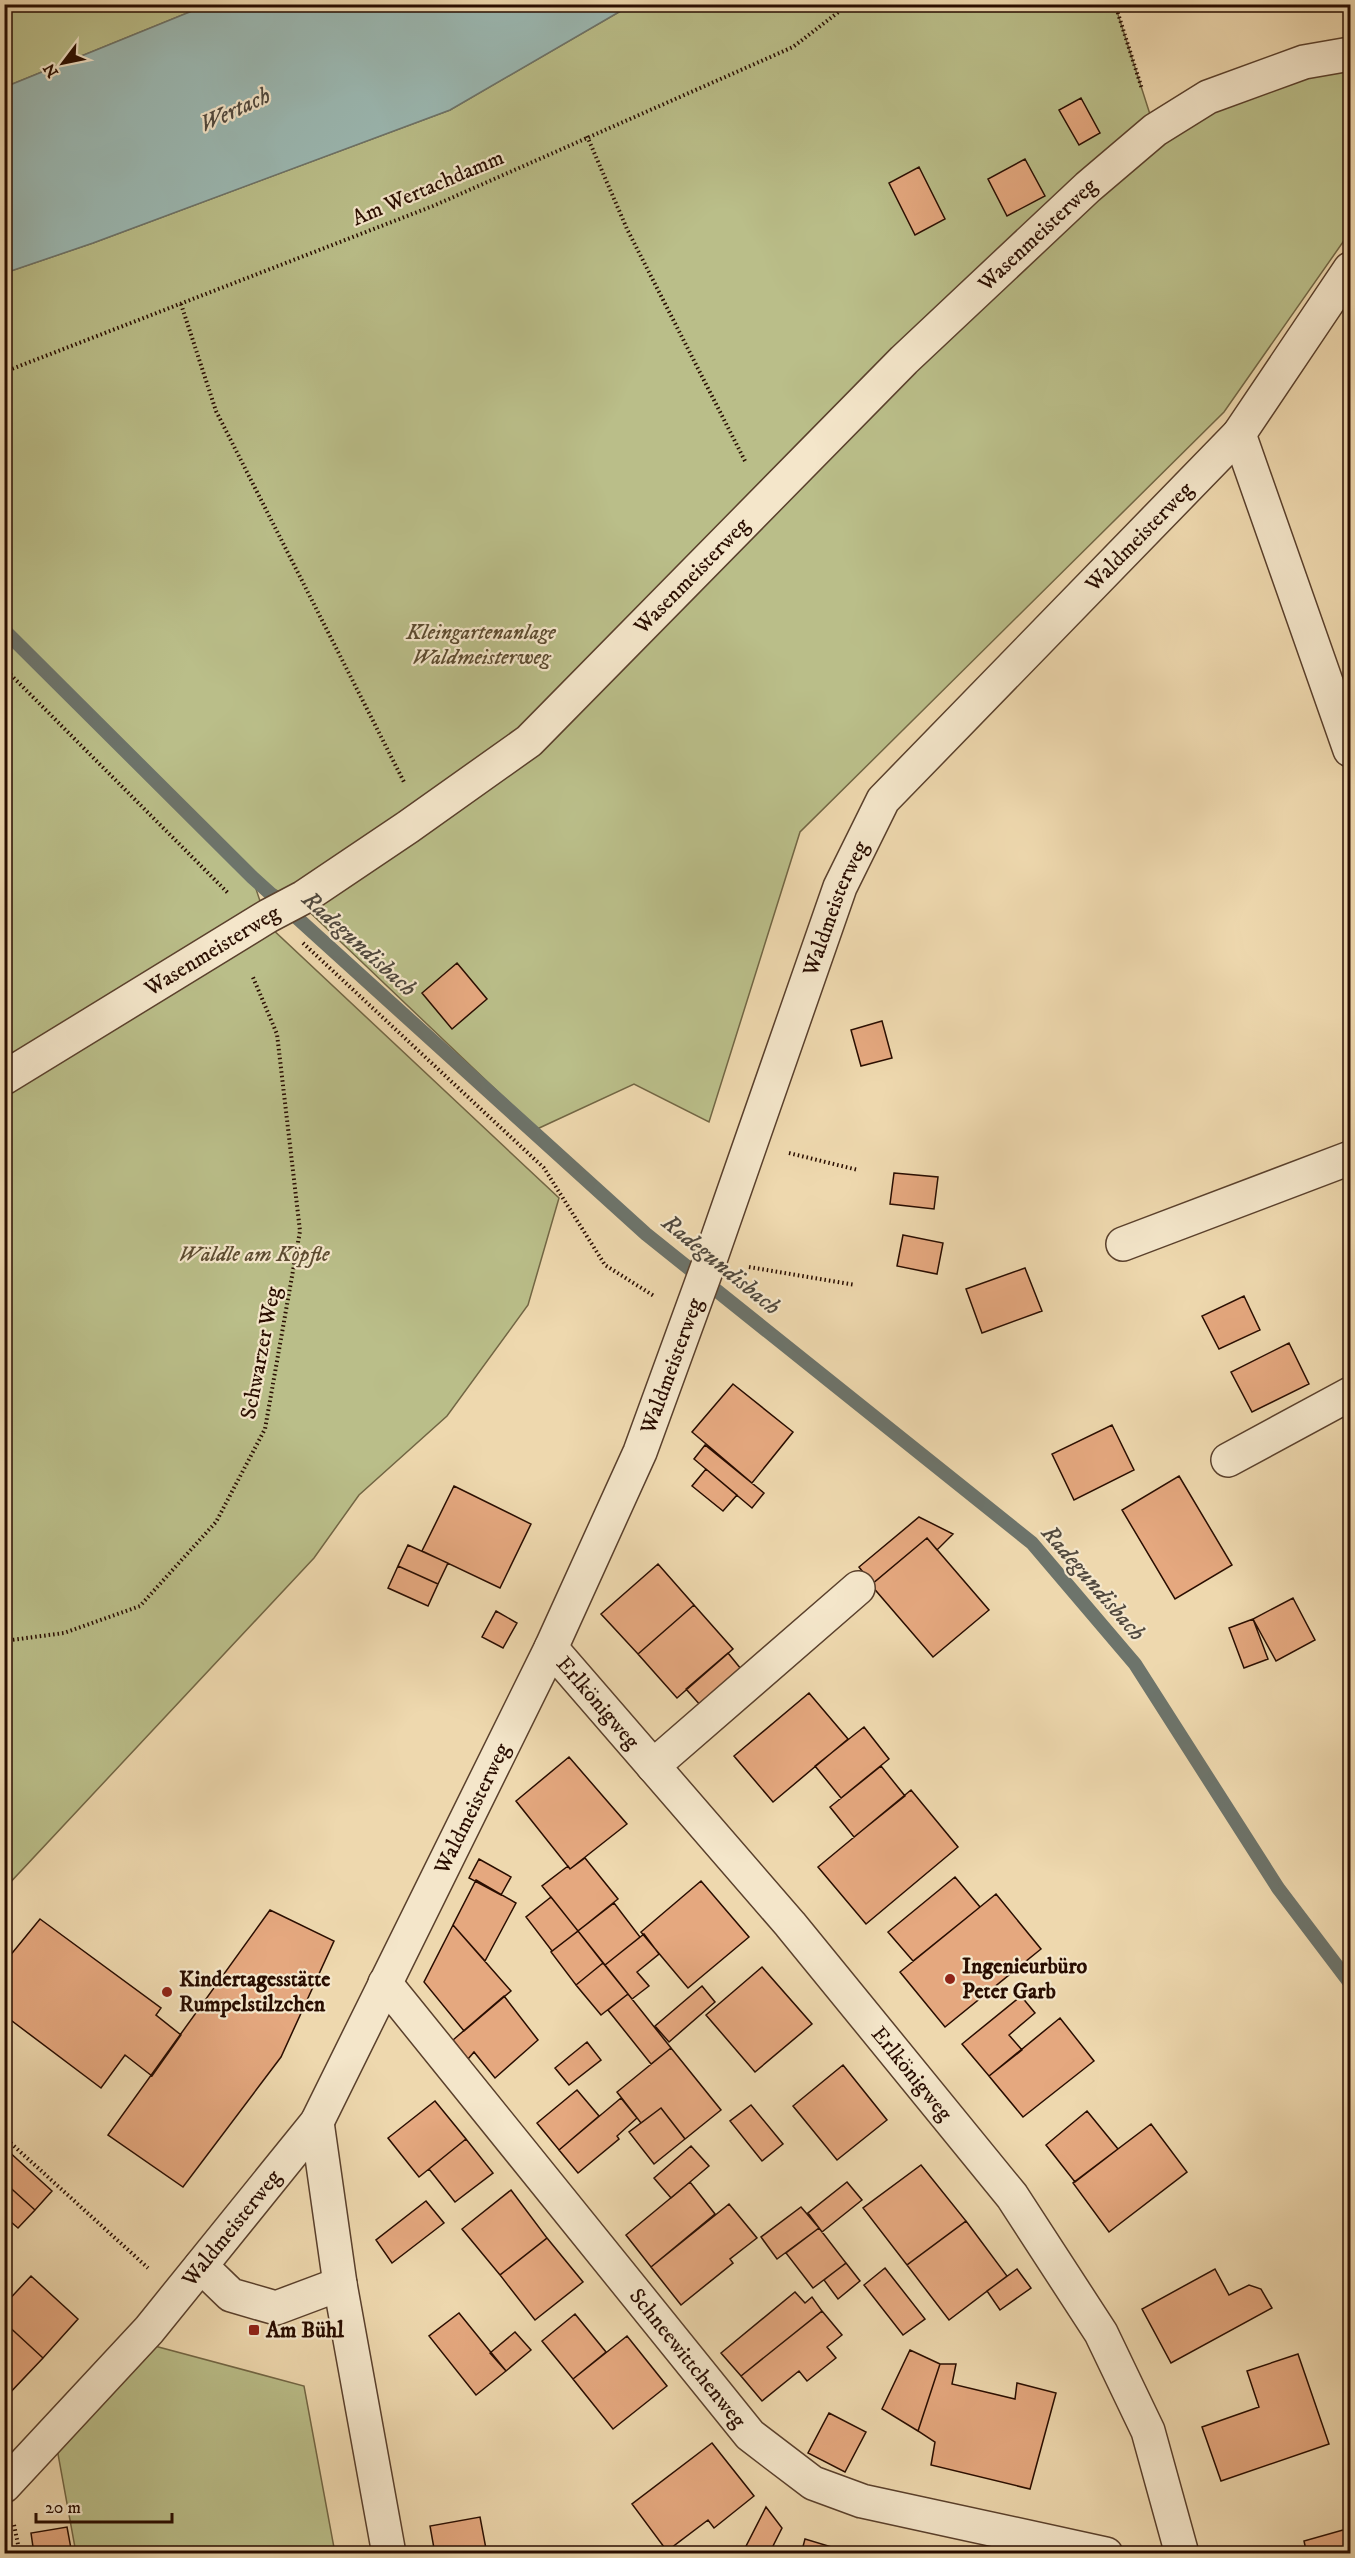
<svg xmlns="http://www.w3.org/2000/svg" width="1355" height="2558" viewBox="0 0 1355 2558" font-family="'IM FELL DW Pica',serif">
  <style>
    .green { fill: #babe89; stroke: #726644; stroke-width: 1.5 }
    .water { fill: #9bb8b2; stroke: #6d746b; stroke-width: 1.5 }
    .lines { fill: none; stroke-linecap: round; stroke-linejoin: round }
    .stream { stroke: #6d746b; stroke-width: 14 }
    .building { fill: #e5a87f; stroke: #290d00; stroke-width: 1.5 }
    .minor-casing { stroke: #5a402c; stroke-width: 36 }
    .path { stroke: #290d00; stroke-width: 4; stroke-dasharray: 1.5 3; stroke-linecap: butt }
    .minor { stroke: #f4e6ca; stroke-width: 33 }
    .poi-dot { fill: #8f2418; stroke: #f4e6ca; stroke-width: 2 }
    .labels { text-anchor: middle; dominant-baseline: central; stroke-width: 4.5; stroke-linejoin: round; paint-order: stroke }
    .street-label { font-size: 22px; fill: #290d00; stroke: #f4e6ca }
    .park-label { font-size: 22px; font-style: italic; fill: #5c4b30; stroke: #f4e6ca }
    .poi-label { font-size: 22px; font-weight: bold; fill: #290d00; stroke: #f4e6ca; text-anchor: start }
    .water-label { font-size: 24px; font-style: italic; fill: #51493e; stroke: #f4e6ca }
  </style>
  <rect width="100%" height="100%" fill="#eed8ae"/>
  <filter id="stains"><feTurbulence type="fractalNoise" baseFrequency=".00333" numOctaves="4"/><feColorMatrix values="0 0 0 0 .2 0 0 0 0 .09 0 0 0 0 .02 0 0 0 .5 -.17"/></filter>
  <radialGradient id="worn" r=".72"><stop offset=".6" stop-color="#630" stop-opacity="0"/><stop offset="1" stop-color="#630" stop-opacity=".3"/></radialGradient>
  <path class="green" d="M5,4H207V5L5,87Z
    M631,5H1115L1155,130L1239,85L1350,69V232L1224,412L800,832L709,1122L634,1084L537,1129L300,903L252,877L268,925L559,1198L528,1305L447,1416L359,1495L314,1558L5,1888V273L93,243L450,110Z
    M151,2345L304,2386L335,2553H76L56,2443Z"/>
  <path class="water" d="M207,5V4L631,5L450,110L93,243L5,273V87Z"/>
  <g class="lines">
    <path class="stream" d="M4,630L252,877L646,1234L1032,1543L1135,1664L1278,1888L1350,1983"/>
  </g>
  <path class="building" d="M1081,98L1100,133L1079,145L1059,110Z
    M1025,159L1045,196L1007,216L988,179Z
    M919,167L945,219L915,235L889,183Z
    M457,963L487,999L452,1029L422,993Z
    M882,1021L892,1058L861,1066L851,1030Z
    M894,1173L938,1177L934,1209L890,1204Z
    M903,1235L943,1243L937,1274L897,1266Z
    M1025,1268L1042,1311L982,1333L966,1289Z
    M1244,1296L1260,1330L1219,1349L1202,1316Z
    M1289,1343L1309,1384L1252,1412L1231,1372Z
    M733,1384L793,1432L752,1483L692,1432Z
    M1112,1425L1134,1470L1074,1500L1052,1454Z
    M705,1445L764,1493L752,1508L694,1459Z
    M706,1469L737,1495L723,1511L692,1486Z
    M1179,1476L1232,1565L1175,1599L1122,1510Z
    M454,1486L531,1524L500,1588L422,1551Z
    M919,1517L953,1534L937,1550L927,1538L872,1584L859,1567Z
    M927,1538L989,1610L933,1657L871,1585Z
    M408,1545L448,1563L438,1584L398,1566Z
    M658,1564L694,1605L638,1654L601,1614Z
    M398,1566L438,1584L428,1606L388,1588Z
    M1293,1598L1315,1640L1276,1661L1253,1619Z
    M694,1605L733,1649L677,1698L638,1654Z
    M496,1611L517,1623L503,1648L482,1637Z
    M1253,1619L1268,1659L1244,1668L1229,1628Z
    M728,1653L741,1669L701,1706L686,1689Z
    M809,1693L848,1739L773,1802L734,1756Z
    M864,1727L889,1759L841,1798L815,1766Z
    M569,1757L627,1824L570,1869L516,1801Z
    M881,1766L905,1796L854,1837L830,1807Z
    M911,1790L958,1847L866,1924L818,1867Z
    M585,1858L618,1899L578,1931L542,1886L568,1866L570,1869Z
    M479,1859L511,1877L501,1895L469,1878Z
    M955,1877L980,1907L913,1961L888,1932Z
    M476,1880L516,1903L485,1961L453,1925Z
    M701,1881L749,1937L688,1988L641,1932Z
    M996,1894L1041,1949L945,2027L900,1972Z
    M551,1897L578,1931L552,1951L526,1917Z
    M614,1903L640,1937L605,1965L578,1931Z
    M270,1910L334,1941L281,2057L183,2187L108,2135Z
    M40,1919L161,2008L156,2015L181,2035L152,2076L125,2055L101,2088L4,2015V1963Z
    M453,1925L511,1991L464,2031L424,1982Z
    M578,1931L603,1963L576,1985L551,1952Z
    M644,1934L659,1954L637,1972L649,1986L632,1999L605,1965Z
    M603,1963L628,1994L601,2015L576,1985Z
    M762,1967L812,2024L755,2072L706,2015Z
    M702,1986L715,2002L669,2042L655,2026Z
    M628,1994L671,2048L651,2064L608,2010Z
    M504,1996L538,2040L495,2078L474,2052L468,2059L453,2040Z
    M1021,1996L1035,2013L1009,2035L1022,2050L989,2076L962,2044Z
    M1060,2018L1094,2061L1023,2117L989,2076Z
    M587,2042L601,2060L569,2085L555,2068Z
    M671,2048L721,2110L685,2139L661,2108L641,2123L617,2092Z
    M843,2065L887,2120L837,2160L793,2106Z
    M577,2090L599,2116L559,2150L537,2123Z
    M621,2098L637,2118L617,2136L619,2139L578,2173L559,2150Z
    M435,2101L466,2139L419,2177L388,2138Z
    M751,2105L783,2144L762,2161L730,2121Z
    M661,2108L685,2139L654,2164L629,2132Z
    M1087,2111L1118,2149L1075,2182L1046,2145Z
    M1151,2124L1187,2172L1109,2232L1073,2183Z
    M466,2139L493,2173L455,2202L429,2169Z
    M691,2146L709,2166L671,2198L654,2178Z
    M6,2149L52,2191L35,2210L4,2182Z
    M921,2165L966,2221L907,2265L863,2208Z
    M4,2182L35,2210L18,2228L4,2216Z
    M690,2182L715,2214L651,2267L626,2235Z
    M847,2182L862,2200L822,2232L808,2213Z
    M511,2190L547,2238L500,2275L462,2229Z
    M426,2201L444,2223L392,2263L376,2240Z
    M729,2204L757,2238L730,2259L733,2263L681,2305L651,2267Z
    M801,2207L819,2228L777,2259L761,2237Z
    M966,2221L1007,2276L949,2320L907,2265Z
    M819,2228L846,2263L813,2288L786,2253Z
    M547,2238L583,2282L535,2320L500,2275Z
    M846,2263L860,2281L838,2299L824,2280Z
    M885,2268L925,2319L903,2335L864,2285Z
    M1017,2269L1031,2288L1000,2310L987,2291Z
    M1215,2269L1229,2295L1249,2285L1261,2289L1272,2308L1171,2363L1142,2309Z
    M31,2276L78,2319L43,2358L4,2322V2305Z
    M795,2292L805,2303L812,2297L822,2311L741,2376L721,2353Z
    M822,2311L842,2335L827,2347L836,2358L807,2381L799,2371L762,2401L741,2376Z
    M459,2313L506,2371L476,2395L429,2336Z
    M575,2314L606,2352L573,2379L542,2341Z
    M4,2322L43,2358L4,2399Z
    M515,2332L531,2350L506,2371L490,2353Z
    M627,2336L667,2386L613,2429L573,2379Z
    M910,2350L940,2364L918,2431L882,2409Z
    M1298,2354L1329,2444L1221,2481L1202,2427L1259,2407L1247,2371Z
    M940,2364H956L952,2384L1015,2399L1017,2383L1056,2393L1030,2489L931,2465L935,2442L918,2431Z
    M829,2413L866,2432L845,2472L808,2453Z
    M712,2443L754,2496L714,2528L708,2520L667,2551L632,2504Z
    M766,2507L782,2528L769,2554H742Z
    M480,2517L487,2554H435L430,2526Z
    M67,2527L72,2554H34L31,2533Z
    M1350,2528V2554H1294L1306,2550L1304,2541Z
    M805,2539L845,2551V2554H801Z"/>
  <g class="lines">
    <defs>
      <g id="minor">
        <path d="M1239,434L1350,750"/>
        <path id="s1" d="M4,1078L268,916L304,897L408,827L529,741L904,360L1088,187L1155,130L1208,97L1304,62L1350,54"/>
        <path d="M1123,1244L1350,1158"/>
        <path d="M1228,1460L1350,1394"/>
        <path id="s2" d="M551,1648L790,1924L1012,2196L1101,2333L1148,2431L1182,2554"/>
        <path d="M653,1766L858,1588"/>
        <path id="s3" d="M385,1983L750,2435L813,2483L862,2501L1106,2554"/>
        <path d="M317,2122L340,2284L389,2554"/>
        <path d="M201,2266L231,2295L276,2308L340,2284"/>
        <path id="s4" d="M4,2486L149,2330L317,2122L551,1648L640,1452L710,1260L840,887L883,800L1239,434L1350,269"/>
      </g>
    </defs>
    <use href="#minor" class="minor-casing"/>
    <path class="path" d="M1115,4L1142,89
      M587,136L627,229L746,463
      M181,304L216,411L404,782
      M4,372L433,206L793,47L849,4
      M4,668L228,893
      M303,943L544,1168L605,1265L654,1296
      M789,1153L858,1170
      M749,1267L855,1285
      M4,1641L64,1633L140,1606L216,1522L265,1429L300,1231L277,1034L252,975
      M4,2137L148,2268
      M14,2525L20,2554"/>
    <use href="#minor" class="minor"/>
  </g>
  <g class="poi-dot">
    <circle cx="950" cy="1979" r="6"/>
    <circle cx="167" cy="1992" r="6"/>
    <rect x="248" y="2324" width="12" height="12" rx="3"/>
  </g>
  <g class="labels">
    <g class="street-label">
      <text transform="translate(428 188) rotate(-23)">Am Wertachdamm</text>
      <text stroke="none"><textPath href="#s1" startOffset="1342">Wasenmeisterweg</textPath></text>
      <text stroke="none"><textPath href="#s4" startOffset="2288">Waldmeisterweg</textPath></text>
      <text stroke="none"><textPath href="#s1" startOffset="856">Wasenmeisterweg</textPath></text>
      <text stroke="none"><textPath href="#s4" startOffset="1802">Waldmeisterweg</textPath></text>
      <text stroke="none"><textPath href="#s1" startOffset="244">Wasenmeisterweg</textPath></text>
      <text transform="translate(261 1353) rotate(-79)">Schwarzer Weg</text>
      <text stroke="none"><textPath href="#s4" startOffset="1316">Waldmeisterweg</textPath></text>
      <text stroke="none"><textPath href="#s2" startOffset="72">Erlkönigweg</textPath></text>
      <text stroke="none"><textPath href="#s4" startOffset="830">Waldmeisterweg</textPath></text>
      <text stroke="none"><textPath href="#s2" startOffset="558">Erlkönigweg</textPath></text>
      <text stroke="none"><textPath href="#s4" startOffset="344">Waldmeisterweg</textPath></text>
      <text stroke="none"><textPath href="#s3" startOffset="482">Schneewittchenweg</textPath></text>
    </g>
    <g class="park-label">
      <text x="481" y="632">Kleingartenanlage<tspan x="481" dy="25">Waldmeisterweg</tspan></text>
      <text x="254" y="1254">Wäldle am Köpfle</text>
    </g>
    <g class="poi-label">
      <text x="962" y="1966">Ingenieurbüro<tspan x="962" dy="25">Peter Garb</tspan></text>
      <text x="179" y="1979">Kindertagesstätte<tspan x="179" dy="25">Rumpelstilzchen</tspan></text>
      <text x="266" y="2330">Am Bühl</text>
    </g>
    <g class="water-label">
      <text transform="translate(235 110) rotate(-25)">Wertach</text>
      <text transform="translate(359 944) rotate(42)">Radegundisbach</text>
      <text transform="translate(721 1265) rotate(39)">Radegundisbach</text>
      <text transform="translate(1093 1583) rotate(49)">Radegundisbach</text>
    </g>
  </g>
  <rect width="1355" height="2558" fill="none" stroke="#eed8ae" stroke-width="24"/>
  <rect x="6" y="6" width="1343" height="2546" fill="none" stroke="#290d00" stroke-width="3"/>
  <rect x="12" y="12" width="1331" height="2534" fill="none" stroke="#290d00" stroke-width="1.5"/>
  <g transform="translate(63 63) rotate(238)" stroke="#f4e6ca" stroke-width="4.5" paint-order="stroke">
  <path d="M0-4.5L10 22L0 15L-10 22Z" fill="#290d00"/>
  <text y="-9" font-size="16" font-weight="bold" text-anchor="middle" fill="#290d00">N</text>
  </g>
  <path d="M36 2513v9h136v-9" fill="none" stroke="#290d00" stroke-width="3"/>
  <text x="45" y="2513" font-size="18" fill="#290d00" stroke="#f4e6ca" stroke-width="4.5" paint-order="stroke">20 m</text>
  <rect width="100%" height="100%" filter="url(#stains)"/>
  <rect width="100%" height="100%" fill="url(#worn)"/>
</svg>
